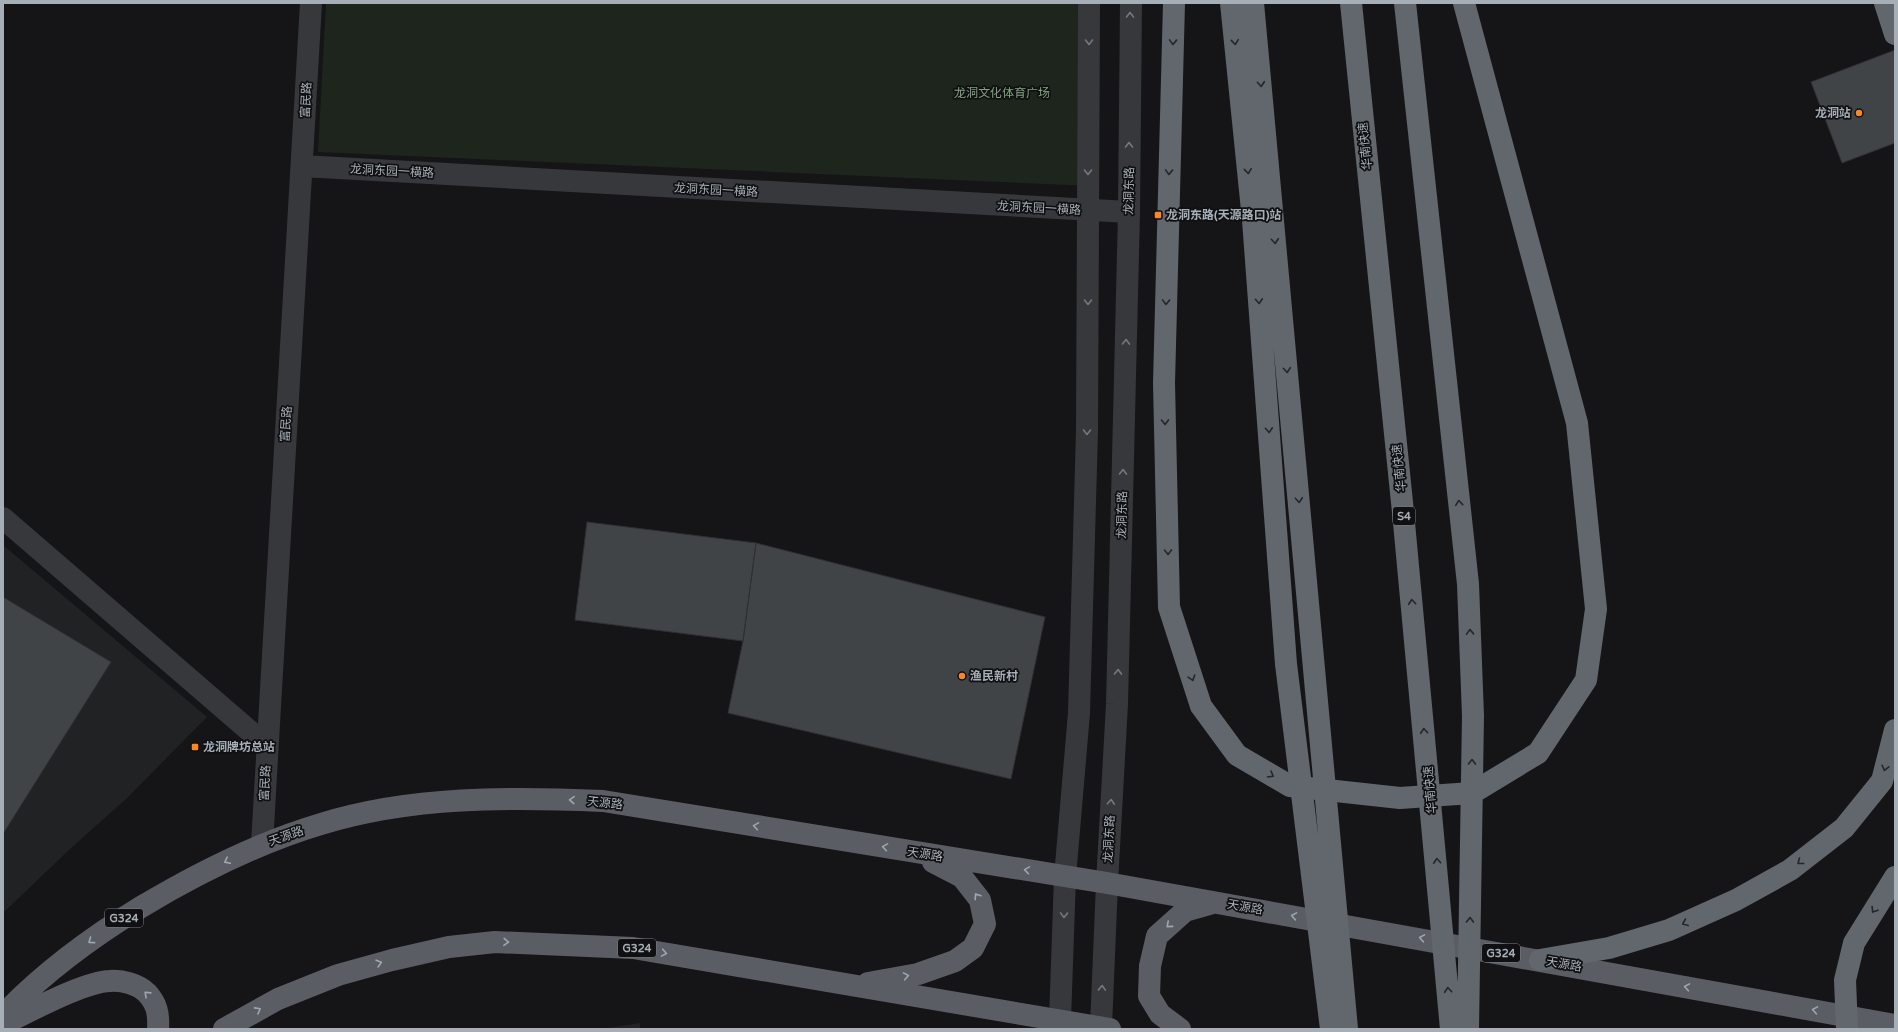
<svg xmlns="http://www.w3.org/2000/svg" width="1898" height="1032" viewBox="0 0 1898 1032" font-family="'Varela Round','Noto Sans SC',sans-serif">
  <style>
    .built { fill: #212224 }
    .green { fill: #1d251d }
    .building { fill: #414447; stroke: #2f3033 }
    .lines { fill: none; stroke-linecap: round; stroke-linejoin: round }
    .minor { stroke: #36383c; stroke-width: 22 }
    .tertiary { stroke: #36383c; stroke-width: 22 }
    .trunk { stroke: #5a5e64; stroke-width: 22 }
    .motorway { stroke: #62676d; stroke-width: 22 }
    .motorway-bridge { stroke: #62676d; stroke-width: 22 }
    .oneway { stroke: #747980 }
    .oneway2 { stroke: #242629 }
    .oneway3 { stroke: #9ea7b0 }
    .poi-dot { fill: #f8872c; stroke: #101012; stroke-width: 1.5 }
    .labels { text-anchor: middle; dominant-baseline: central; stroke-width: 3.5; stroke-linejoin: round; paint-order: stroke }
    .shield { fill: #101012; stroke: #797f86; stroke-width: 1 }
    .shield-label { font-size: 11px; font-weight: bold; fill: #a6afb8 }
    .park-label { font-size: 12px; fill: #83a37d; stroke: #101012 }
    .street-label { font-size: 12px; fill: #a6afb8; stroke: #101012 }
    .poi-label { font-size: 12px; font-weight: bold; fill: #a6afb8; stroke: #101012; text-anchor: start }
  </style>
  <rect width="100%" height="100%" fill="#151517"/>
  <path class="built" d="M3,545L207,717L126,799L70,849L3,913Z
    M640,1023V1029H601Z"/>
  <path class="green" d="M326,3H1091L1092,186L318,152Z"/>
  <path class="building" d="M1895,50V143L1842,163L1811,82Z
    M587,522L756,543L743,641L575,620Z
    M756,543L1045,617L1011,779L728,713L743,641Z
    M3,597L111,662L3,834Z"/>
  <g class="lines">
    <path class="minor" d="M302,166L1129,212
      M3,518L267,746
      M262,844L311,3"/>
    <path class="tertiary" d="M1060,1020L1065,877L1079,713L1087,431L1089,3
      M1101,1027L1107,883L1117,704L1129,212L1131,3"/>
    <path class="trunk" d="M868,983L918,974L955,961L973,948L985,924L980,900L962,877L933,862
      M3,1015C43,973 92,937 141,907C198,873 257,843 321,824C411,796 510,797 603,801L1107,883L1895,1025
      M3,1024C29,1012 83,982 110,981C122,980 138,984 147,993C157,1004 159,1014 158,1029
      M224,1029L278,999L338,975L392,960L449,947L495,942L633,948L1110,1029
      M1180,1029L1160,1014L1149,996L1150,966L1157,936L1185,911L1213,903"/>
    <path class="motorway" d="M1174,3L1164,383L1169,607L1201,706L1237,755L1290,786L1400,798L1472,793L1538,753L1586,680L1596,609L1577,423L1464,3
      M1885,3L1895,34
      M1540,960L1609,948L1669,930L1736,900L1790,870L1844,828L1882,781L1895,730"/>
    <path class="motorway-bridge" d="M1231,3L1253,220L1286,664L1331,1029
      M1253,3L1347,1029
      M1351,3L1403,512L1451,1029
      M1405,3L1468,584L1473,716L1468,1029
      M1847,1029L1845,980L1854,943L1895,877"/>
  </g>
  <defs><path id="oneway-chevron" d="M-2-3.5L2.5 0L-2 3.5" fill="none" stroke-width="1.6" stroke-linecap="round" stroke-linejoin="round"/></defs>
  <g class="oneway">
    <use href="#oneway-chevron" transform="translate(1130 15) rotate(-90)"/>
    <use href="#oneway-chevron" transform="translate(1089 42) rotate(90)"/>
    <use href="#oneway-chevron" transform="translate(1129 145) rotate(-90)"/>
    <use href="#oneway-chevron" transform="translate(1088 172) rotate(90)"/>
    <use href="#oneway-chevron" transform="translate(1088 302) rotate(90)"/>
    <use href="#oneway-chevron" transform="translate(1126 342) rotate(-89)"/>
    <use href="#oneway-chevron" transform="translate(1087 432) rotate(91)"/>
    <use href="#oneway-chevron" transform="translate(1123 472) rotate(-89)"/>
    <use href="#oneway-chevron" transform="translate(1118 672) rotate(-89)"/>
    <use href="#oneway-chevron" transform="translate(1111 802) rotate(-87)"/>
    <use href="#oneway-chevron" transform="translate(1064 915) rotate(92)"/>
    <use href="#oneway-chevron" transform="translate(1102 988) rotate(-88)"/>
  </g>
  <g class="oneway2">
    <use href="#oneway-chevron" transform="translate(1173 42) rotate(92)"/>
    <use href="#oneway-chevron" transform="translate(1235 42) rotate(84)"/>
    <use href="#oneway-chevron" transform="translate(1261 84) rotate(85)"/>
    <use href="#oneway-chevron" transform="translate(1248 171) rotate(84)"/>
    <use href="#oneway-chevron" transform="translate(1169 172) rotate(92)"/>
    <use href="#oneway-chevron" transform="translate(1275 241) rotate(85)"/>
    <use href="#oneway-chevron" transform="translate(1259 301) rotate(86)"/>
    <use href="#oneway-chevron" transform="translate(1166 302) rotate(92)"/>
    <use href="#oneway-chevron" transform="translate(1287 370) rotate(85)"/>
    <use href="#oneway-chevron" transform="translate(1165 422) rotate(89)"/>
    <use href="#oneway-chevron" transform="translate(1269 430) rotate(86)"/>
    <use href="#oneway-chevron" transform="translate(1299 500) rotate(85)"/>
    <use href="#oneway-chevron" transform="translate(1459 503) rotate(-96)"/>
    <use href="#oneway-chevron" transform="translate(1168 552) rotate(89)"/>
    <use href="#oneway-chevron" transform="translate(1412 602) rotate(-95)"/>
    <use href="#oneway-chevron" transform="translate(1470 632) rotate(-92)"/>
    <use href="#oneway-chevron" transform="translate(1192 678) rotate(72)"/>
    <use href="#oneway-chevron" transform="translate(1424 731) rotate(-95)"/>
    <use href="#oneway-chevron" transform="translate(1472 762) rotate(-89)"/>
    <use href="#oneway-chevron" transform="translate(1885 768) rotate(104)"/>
    <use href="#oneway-chevron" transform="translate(1271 775) rotate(31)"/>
    <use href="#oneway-chevron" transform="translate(1437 861) rotate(-95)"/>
    <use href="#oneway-chevron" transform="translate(1800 862) rotate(142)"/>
    <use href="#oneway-chevron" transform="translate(1874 910) rotate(122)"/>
    <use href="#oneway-chevron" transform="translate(1470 920) rotate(-89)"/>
    <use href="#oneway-chevron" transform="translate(1685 923) rotate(157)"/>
    <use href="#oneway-chevron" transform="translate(1448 990) rotate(-95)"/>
  </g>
  <g class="oneway3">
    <use href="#oneway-chevron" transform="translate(572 800) rotate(-177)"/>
    <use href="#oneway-chevron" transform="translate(756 826) rotate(-171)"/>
    <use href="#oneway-chevron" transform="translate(885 847) rotate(-171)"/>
    <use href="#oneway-chevron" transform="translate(227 861) rotate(154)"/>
    <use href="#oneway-chevron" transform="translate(1027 870) rotate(-171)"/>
    <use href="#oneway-chevron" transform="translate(977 896) rotate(-123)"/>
    <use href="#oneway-chevron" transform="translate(1294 916) rotate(-170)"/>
    <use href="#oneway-chevron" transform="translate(1169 925) rotate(139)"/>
    <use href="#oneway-chevron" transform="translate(1422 938) rotate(-170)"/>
    <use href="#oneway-chevron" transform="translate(91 941) rotate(144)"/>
    <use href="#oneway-chevron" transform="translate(506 942) rotate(2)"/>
    <use href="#oneway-chevron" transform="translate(664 953) rotate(10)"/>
    <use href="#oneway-chevron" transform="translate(379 963) rotate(-16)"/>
    <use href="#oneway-chevron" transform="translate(906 976) rotate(-10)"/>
    <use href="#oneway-chevron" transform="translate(1687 987) rotate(-170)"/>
    <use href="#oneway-chevron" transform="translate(147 994) rotate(-136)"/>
    <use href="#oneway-chevron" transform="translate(258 1010) rotate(-29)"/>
    <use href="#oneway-chevron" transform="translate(1815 1010) rotate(-170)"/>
  </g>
  <g class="poi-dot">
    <circle cx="1859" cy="113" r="4"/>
    <rect x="1154" y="211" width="8" height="8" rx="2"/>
    <circle cx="962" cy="676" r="4"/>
    <rect x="191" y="743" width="8" height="8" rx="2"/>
  </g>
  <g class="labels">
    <g class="shield">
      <rect x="1393" y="507" width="22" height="18" rx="3"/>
      <rect x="105" y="909" width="38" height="18" rx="3"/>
      <rect x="618" y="939" width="38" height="18" rx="3"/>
      <rect x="1482" y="944" width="38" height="18" rx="3"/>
    </g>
    <g class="shield-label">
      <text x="1404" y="516">S4</text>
      <text x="124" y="918">G324</text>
      <text x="637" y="948">G324</text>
      <text x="1501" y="953">G324</text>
    </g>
    <g class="park-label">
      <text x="1002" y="93">龙洞文化体育广场</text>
    </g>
    <g class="street-label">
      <text transform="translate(306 100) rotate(-87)">富民路</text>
      <text transform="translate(1365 146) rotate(-96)">华南快速</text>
      <text transform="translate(392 171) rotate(3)">龙洞东园一横路</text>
      <text transform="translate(716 190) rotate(3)">龙洞东园一横路</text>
      <text transform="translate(1129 191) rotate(-89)">龙洞东路</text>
      <text transform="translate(1039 208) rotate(3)">龙洞东园一横路</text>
      <text transform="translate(286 424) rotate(-86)">富民路</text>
      <text transform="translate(1399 468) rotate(-96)">华南快速</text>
      <text transform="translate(1122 515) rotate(-89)">龙洞东路</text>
      <text transform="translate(265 783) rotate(-87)">富民路</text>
      <text transform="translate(1430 790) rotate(-95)">华南快速</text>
      <text transform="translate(605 803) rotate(6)">天源路</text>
      <text transform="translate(286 836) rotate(-19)">天源路</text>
      <text transform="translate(1109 839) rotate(-87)">龙洞东路</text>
      <text transform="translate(925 854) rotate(9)">天源路</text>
      <text transform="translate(1245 907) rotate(10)">天源路</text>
      <text transform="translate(1564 964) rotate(10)">天源路</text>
    </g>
    <g class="poi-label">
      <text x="1851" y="113" text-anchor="end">龙洞站</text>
      <text x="1166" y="215">龙洞东路(天源路口)站</text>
      <text x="970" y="676">渔民新村</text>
      <text x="203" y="747">龙洞牌坊总站</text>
    </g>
  </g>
  <rect width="1898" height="1032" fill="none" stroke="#a6afb8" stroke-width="8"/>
</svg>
